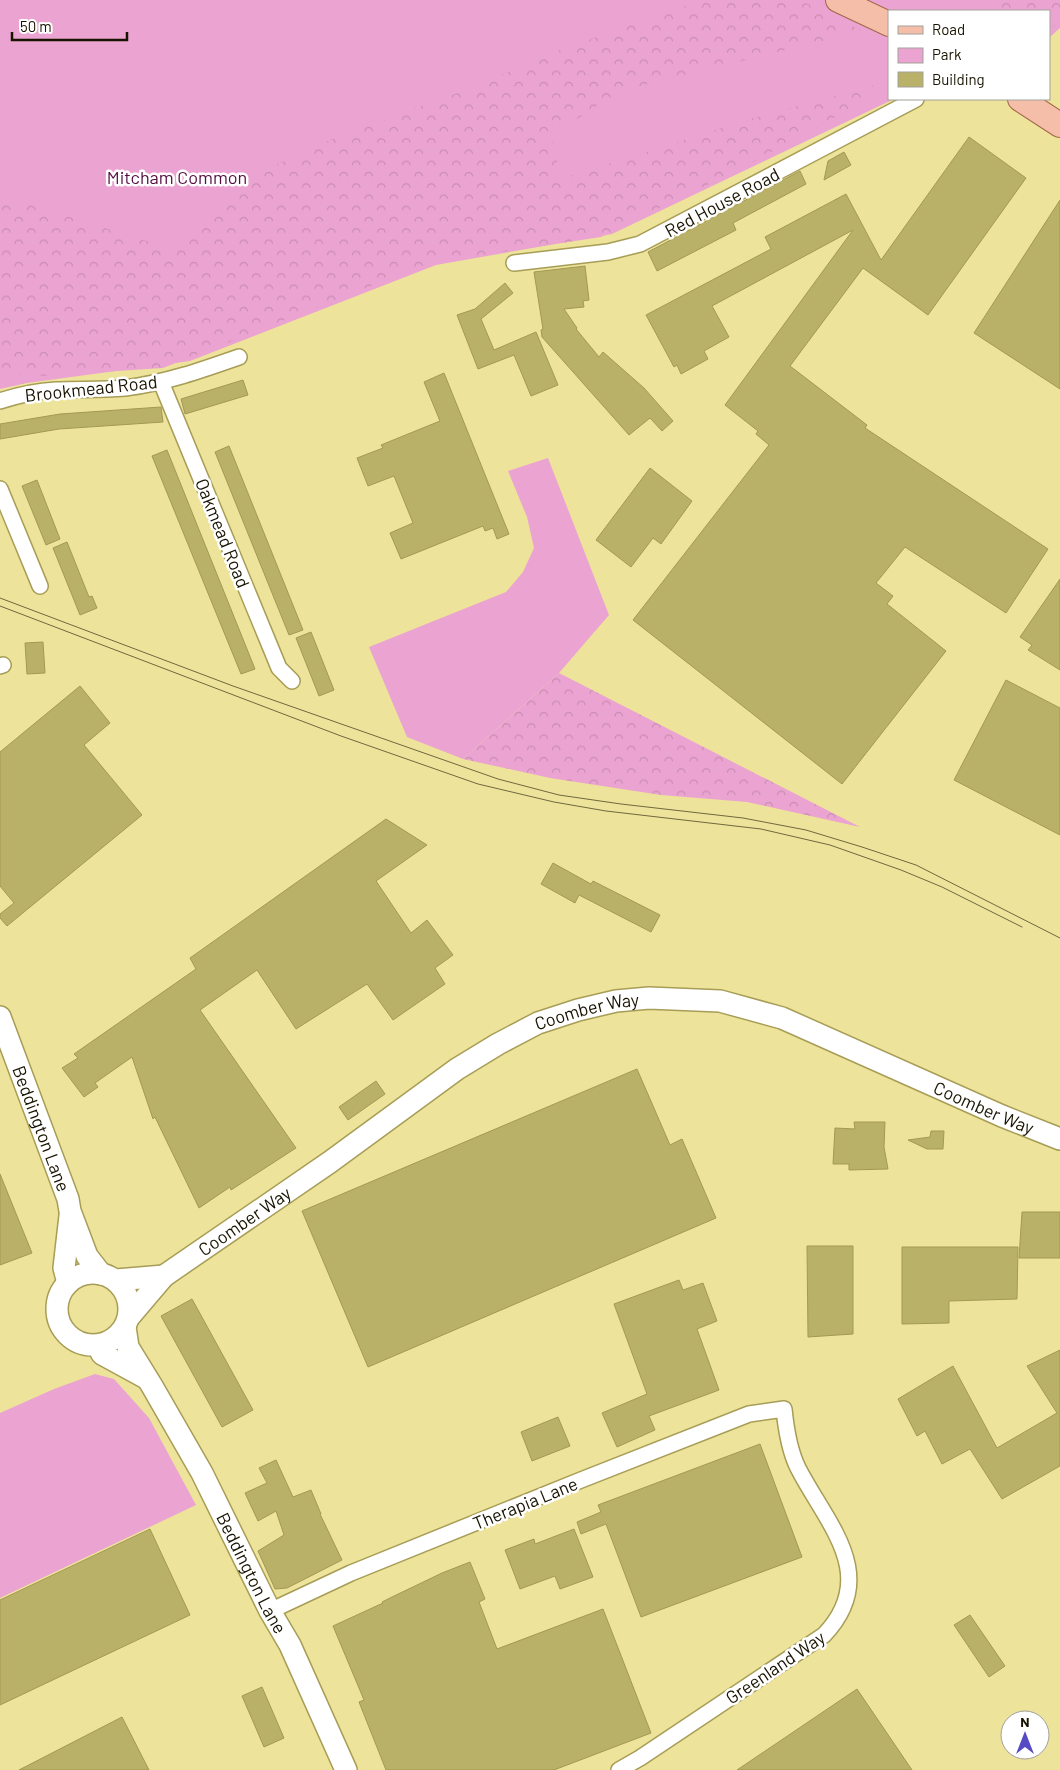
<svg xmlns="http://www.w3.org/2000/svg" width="1060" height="1770" viewBox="0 0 1060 1770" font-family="Barlow,sans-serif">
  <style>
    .green { fill: #eba4d1 }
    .forest { fill: url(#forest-crowns) }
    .building { fill: #bab169; stroke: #a39953 }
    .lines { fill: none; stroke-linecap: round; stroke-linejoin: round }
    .street-casing { stroke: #a79d57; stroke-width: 18 }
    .secondary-casing { stroke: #a79d57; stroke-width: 24 }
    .primary-casing { stroke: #a36649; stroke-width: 26 }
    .street { stroke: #fff; stroke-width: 15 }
    .secondary { stroke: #fff; stroke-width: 21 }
    .primary { stroke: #f5bea9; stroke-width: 24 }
    .tram { stroke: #70683f; stroke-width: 1 }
    .labels { text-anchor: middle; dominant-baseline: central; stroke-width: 5; stroke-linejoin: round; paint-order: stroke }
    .park-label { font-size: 18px; fill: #540d41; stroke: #fff }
    .street-label { font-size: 18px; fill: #181300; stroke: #fff }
  </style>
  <defs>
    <pattern id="forest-crowns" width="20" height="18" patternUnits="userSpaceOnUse" patternTransform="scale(1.25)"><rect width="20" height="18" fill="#eba4d1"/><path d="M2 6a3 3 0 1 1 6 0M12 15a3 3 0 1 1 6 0" fill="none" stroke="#c98cb2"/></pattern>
  </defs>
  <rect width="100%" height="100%" fill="#ede39a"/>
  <path class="green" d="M0,0H1060V28L1049,38V11H889V99H894L612,234L436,265L190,361L27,383L0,389Z
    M548,458L609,615L559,673L463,759L407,737L369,647L506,592L523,572L534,548L527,517L508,471Z
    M95,1374L114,1379L149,1418L196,1505L0,1598V1413L54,1389Z"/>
  <path class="forest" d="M703,0H800L863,31L620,91L551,136L561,179L750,119L889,81V88L748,165L601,237L430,263L163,368L26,377L0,367V195L178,251L260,172L335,138L463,91L565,48Z
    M1003,0H1060V21L1049,31V11H993Z
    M559,673L860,827L747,802L661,795L550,778L463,759Z"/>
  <path class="building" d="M969,137L1026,178L928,315L863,268L790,366L867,425L865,428L1048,549L1006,613L905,547L876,583L893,596L887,604L946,651L842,784L633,620L769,445L756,434L758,431L725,405L853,230L712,306L729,337L704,351L708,359L681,374L677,365L674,367L646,315L771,249L765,237L846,194L881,260Z
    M844,152L851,165L824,180L828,161Z
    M800,171L806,184L733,223L736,230L657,271L648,252Z
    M1060,200V389L974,333Z
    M585,266L589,300L583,301L584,307L564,309L577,328L576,329L599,357L603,352L644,388L673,421L662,431L650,418L629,435L542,337L541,330L543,329L534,272Z
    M505,283L513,293L481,319L494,350L536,332L558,385L531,396L514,355L478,369L457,315L475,309Z
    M444,373L509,534L497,539L493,528L485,531L483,526L401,559L390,533L413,523L394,476L368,486L357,458L383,448L381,445L440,421L424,382Z
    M243,380L248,395L185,414L181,399Z
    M161,407L163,422L59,429L0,439V424L60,414Z
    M229,446L303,630L289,635L215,452Z
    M167,450L255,669L241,674L152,456Z
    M650,468L692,501L661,544L653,538L631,567L596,540Z
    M37,480L60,539L46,545L22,486Z
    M67,542L89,597L92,596L97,608L80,615L53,548Z
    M1060,579V670L1028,650L1032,645L1020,637Z
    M311,632L334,690L319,696L296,638Z
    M43,642L45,673L27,674L25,643Z
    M1006,680L1060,708V835L954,780Z
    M80,686L110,723L84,745L142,815L7,926L0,918V914L14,903L0,886V752Z
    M386,819L427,845L376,881L411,933L427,920L453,955L435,968L445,984L393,1020L367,984L296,1029L257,970L200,1010L296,1148L231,1190L230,1187L199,1208L155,1117L153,1119L132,1057L95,1083L98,1087L84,1097L62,1068L78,1058L74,1054L196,969L190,958Z
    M553,863L591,884L593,881L660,915L651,932L579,895L575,903L541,884Z
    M637,1069L670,1145L682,1139L716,1218L368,1367L302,1211Z
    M376,1081L385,1094L348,1120L339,1107Z
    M854,1122H885L884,1147L888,1169L849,1170V1164H833L835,1128L855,1129Z
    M931,1131H944L943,1149H927L908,1140L930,1137Z
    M0,1174L32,1253L0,1265Z
    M1022,1212H1060V1258H1019Z
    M807,1246H853V1334L808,1337Z
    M902,1247H1018L1017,1299L949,1301V1323L902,1324Z
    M679,1280L683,1290L703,1283L717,1321L697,1329L719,1390L649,1416L655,1430L617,1447L602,1413L647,1394L614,1304Z
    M192,1299L253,1410L222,1427L161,1316Z
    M1060,1350V1466L1002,1499L970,1449L942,1464L925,1431L917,1436L898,1399L953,1366L997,1448L1057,1413L1027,1366Z
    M558,1417L570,1446L532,1461L521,1432Z
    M760,1444L802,1557L641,1617L606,1524L581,1534L577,1522L601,1512L598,1505Z
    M276,1460L293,1497L311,1490L321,1514H320L342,1560L287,1588L275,1589L258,1551L284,1535L276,1511L258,1521L245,1493L267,1483L259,1468Z
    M150,1529L190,1615L0,1705V1600Z
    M574,1529L593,1577L560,1589L555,1576L520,1589L505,1550L534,1539L535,1544Z
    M470,1562L485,1599L479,1602L497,1649L603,1609L651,1733L554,1770H386L359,1702L364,1700L333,1626L383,1603L382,1602L392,1597L442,1573Z
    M970,1615L1005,1666L989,1677L954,1625Z
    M262,1687L284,1738L264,1747L242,1696Z
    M857,1689L912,1770H737Z
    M122,1717L149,1770H19Z"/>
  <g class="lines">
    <defs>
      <path id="street" d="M514,263L608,252L640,244L916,99
        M161,382L279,668L292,681
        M0,401C18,395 37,391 56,390C79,389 102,390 125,388C165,383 202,370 239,357
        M0,489L40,586
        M0,666L3,665
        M270,1611L351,1573L581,1480L749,1414L784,1409C786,1429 789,1450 798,1468C826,1523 881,1575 824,1635L640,1758L619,1770"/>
      <g id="secondary">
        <path id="s1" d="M0,1017L68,1199L70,1211L87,1256L101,1274"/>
        <circle cx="93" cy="1309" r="36"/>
        <path d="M116,1280L164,1276"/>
        <path d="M68,1283L64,1268L70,1216"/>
        <path id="s2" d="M130,1316L164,1276L330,1162L457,1069L498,1044L538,1023L578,1010L616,1001L649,998L720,1001L782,1018L1002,1116L1060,1139"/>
        <path id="s3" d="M125,1327L128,1347L152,1386L202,1473L270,1611L290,1645L346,1770"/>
        <path d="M98,1346L102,1354L146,1378"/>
      </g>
      <path id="primary" d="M838,0L889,24
        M1020,99L1060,125"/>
    </defs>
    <use href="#street" class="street-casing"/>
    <use href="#secondary" class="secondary-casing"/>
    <use href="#primary" class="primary-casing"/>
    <use href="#street" class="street"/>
    <use href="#secondary" class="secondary"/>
    <use href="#primary" class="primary"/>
    <path class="tram" d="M0,598L233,686L498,779L559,795L621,804L743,818L806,830L862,847L916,865L1060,938
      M0,606L341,736L478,784L554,802L606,811L761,829L830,845L901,870L942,887L1022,927"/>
  </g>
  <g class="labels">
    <g class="park-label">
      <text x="177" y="177">Mitcham Common</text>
    </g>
    <g class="street-label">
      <text transform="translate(722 202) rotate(-28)">Red House Road</text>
      <text transform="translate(91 388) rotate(-6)">Brookmead Road</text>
      <text transform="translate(223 533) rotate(68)">Oakmead Road</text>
      <text stroke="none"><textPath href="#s2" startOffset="555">Coomber Way</textPath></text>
      <text stroke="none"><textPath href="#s2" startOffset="975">Coomber Way</textPath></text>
      <text stroke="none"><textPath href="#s1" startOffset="119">Beddington Lane</textPath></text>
      <text stroke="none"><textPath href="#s2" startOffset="150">Coomber Way</textPath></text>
      <text transform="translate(525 1503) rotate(-22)">Therapia Lane</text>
      <text stroke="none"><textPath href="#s3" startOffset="278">Beddington Lane</textPath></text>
      <text transform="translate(775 1667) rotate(-34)">Greenland Way</text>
    </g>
  </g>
  <rect x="888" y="10" width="162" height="90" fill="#ffffff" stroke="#a3a199"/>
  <rect x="898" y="26" width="25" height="8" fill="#f5bea9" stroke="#a3a199"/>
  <text x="932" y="35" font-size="15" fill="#181300">Road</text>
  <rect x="898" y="48" width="25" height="15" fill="#eba4d1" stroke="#a3a199"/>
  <text x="932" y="60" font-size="15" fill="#181300">Park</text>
  <rect x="898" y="72" width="25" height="15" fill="#bab169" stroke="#a3a199"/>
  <text x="932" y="85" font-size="15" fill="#181300">Building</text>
  <g transform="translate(1025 1735)"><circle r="24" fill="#ffffff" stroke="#a3a199"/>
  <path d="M0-4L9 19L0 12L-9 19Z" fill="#564bc3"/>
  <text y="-8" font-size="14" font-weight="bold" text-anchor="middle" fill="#181300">N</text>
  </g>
  <path d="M12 32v8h115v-8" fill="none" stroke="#181300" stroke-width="2.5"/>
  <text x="20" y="32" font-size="15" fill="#181300" stroke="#ffffff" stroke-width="4" paint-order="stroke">50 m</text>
</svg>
